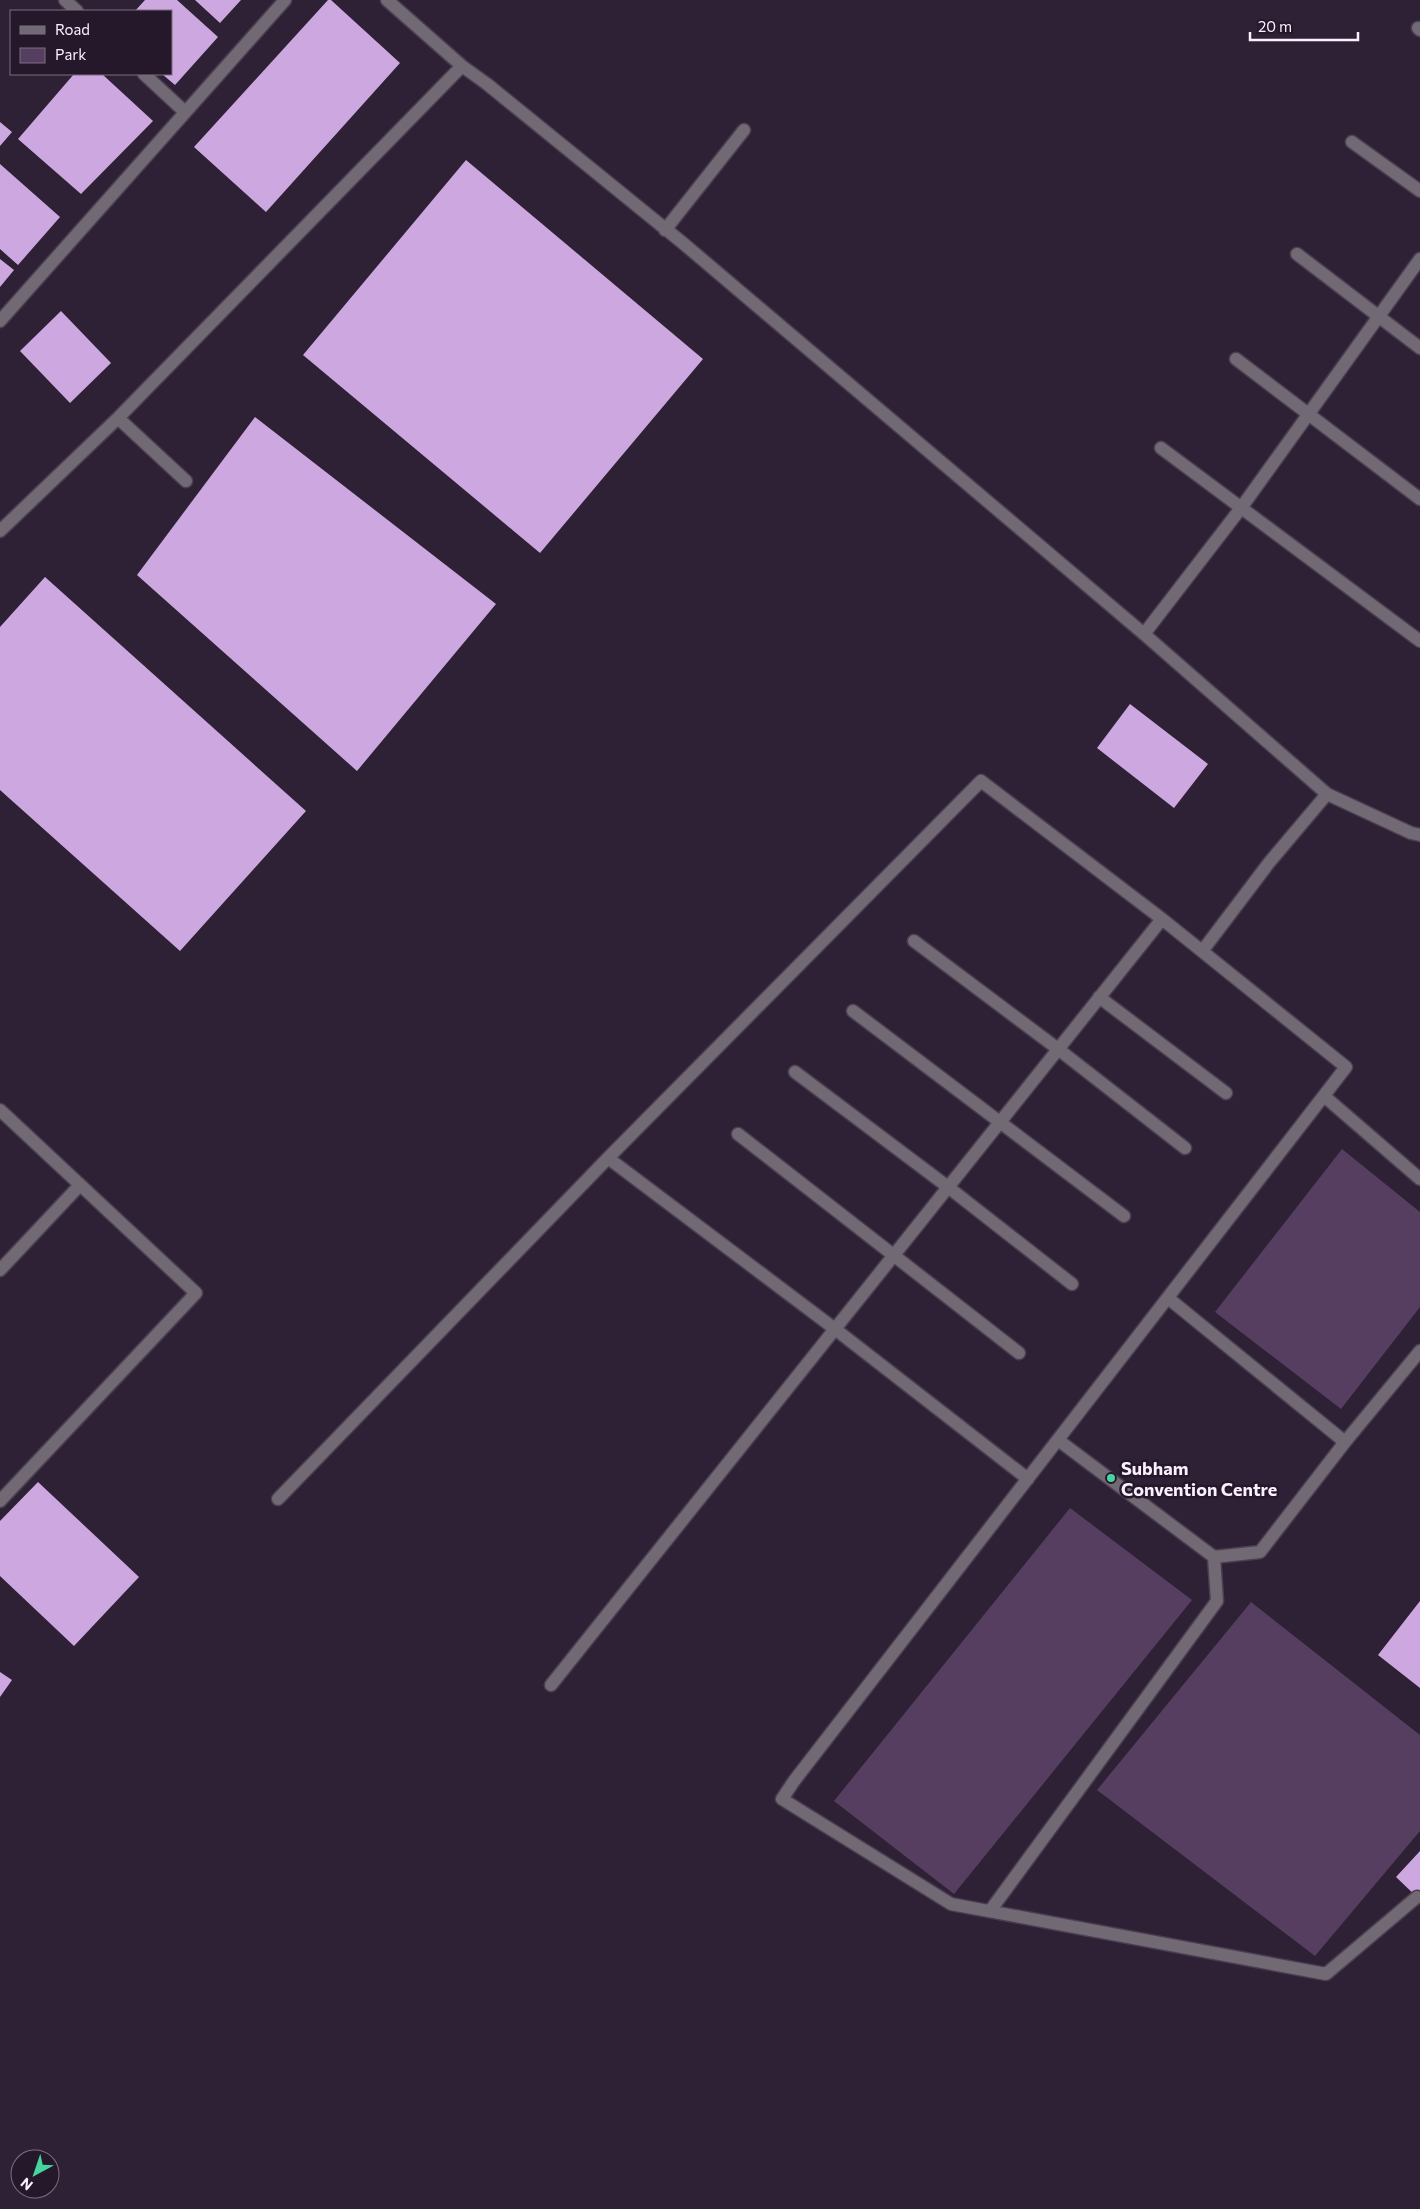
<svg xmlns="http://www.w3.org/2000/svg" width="1420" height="2209" viewBox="0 0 1420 2209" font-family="Commissioner,sans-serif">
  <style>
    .green { fill: #553e60 }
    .building { fill: #cda8e0 }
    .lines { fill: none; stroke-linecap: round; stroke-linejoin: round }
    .minor-casing { stroke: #4b3e51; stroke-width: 15 }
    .minor { stroke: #716a75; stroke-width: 12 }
    .poi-dot { fill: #47d49e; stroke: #25182b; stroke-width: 2 }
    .labels { text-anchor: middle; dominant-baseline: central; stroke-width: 5; stroke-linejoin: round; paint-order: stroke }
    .poi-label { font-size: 18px; font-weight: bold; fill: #faf1ff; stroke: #25182b; text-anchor: start }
  </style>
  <rect width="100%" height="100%" fill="#2e2135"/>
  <path class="green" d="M1342,1149L1420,1212V1307L1341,1409L1215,1312Z
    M1070,1508L1192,1600L954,1894L834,1801Z
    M1251,1602L1420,1735V1831L1315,1956L1097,1790Z"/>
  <path class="building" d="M145,0H177L218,37L175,85L162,74H171V11H135Z
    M195,0H241L220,23Z
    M328,0H331L400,63L266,212L194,147Z
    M74,74H102L153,121L81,194L18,139Z
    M0,122L12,132L0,146Z
    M466,160L703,359L540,553L303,355Z
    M0,164L60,217L18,265L0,249Z
    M0,259L14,270L0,287Z
    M61,311L111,363L70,403L20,351Z
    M255,417L496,604L357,771L137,575Z
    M45,577L306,811L180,951L0,790V627Z
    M1130,704L1208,764L1174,808L1097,748Z
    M38,1482L139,1577L74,1646L0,1576V1521Z
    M1420,1601V1688L1378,1655Z
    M0,1672L12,1680L0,1697Z
    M1420,1851V1900L1396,1877Z"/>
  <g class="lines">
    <defs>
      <path id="minor" d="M65,0L77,11
        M387,0L462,66L487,84L684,244L1144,634L1327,794L1411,833L1420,835
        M1418,28L1420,30
        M144,74L185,112
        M1352,142L1420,191
        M665,230L744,130
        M1297,254L1420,348
        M0,321L285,0
        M1236,359L1420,499
        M118,418L186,481
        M1161,448L1420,641
        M0,531L118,418L462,66
        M1144,634L1241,508L1420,259
        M914,941L1058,1049L1185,1148
        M1203,950L1268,864L1327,794
        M1099,997L1226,1093
        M853,1011L1124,1216
        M795,1072L948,1187L1072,1284
        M1324,1096L1420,1179
        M0,1110L196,1293L0,1501
        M738,1134L1019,1353
        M608,1158L835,1329L1028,1479
        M0,1270L80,1185
        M1168,1298L1345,1442
        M1058,1440L1214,1557L1260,1552L1345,1442L1420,1351
        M278,1499L608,1158L981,781L1162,919
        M551,1685L1162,919L1346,1067L794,1781L782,1799L951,1904L1326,1974L1417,1897
        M990,1911L1217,1601L1214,1557"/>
    </defs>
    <use href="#minor" class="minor-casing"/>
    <use href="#minor" class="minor"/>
  </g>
  <circle class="poi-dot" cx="1111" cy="1478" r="5"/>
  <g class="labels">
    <g class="poi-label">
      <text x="1121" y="1468">Subham<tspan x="1121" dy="21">Convention Centre</tspan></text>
    </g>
  </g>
  <rect x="10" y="10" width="162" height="65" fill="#25182b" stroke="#7a6f80"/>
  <rect x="20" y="26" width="25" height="8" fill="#716a75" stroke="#7a6f80"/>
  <text x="55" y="35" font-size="15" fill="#faf1ff">Road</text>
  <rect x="20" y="48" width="25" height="15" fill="#553e60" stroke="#7a6f80"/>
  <text x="55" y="60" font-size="15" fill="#faf1ff">Park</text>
  <g transform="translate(35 2174) rotate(220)"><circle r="24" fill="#25182b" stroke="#7a6f80"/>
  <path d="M0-4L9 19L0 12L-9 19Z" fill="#47d49e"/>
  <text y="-8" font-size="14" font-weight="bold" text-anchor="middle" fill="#faf1ff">N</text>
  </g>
  <path d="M1250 32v8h108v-8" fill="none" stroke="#faf1ff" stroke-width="2.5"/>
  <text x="1258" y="32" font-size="15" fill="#faf1ff" stroke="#25182b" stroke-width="4" paint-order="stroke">20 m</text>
</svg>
